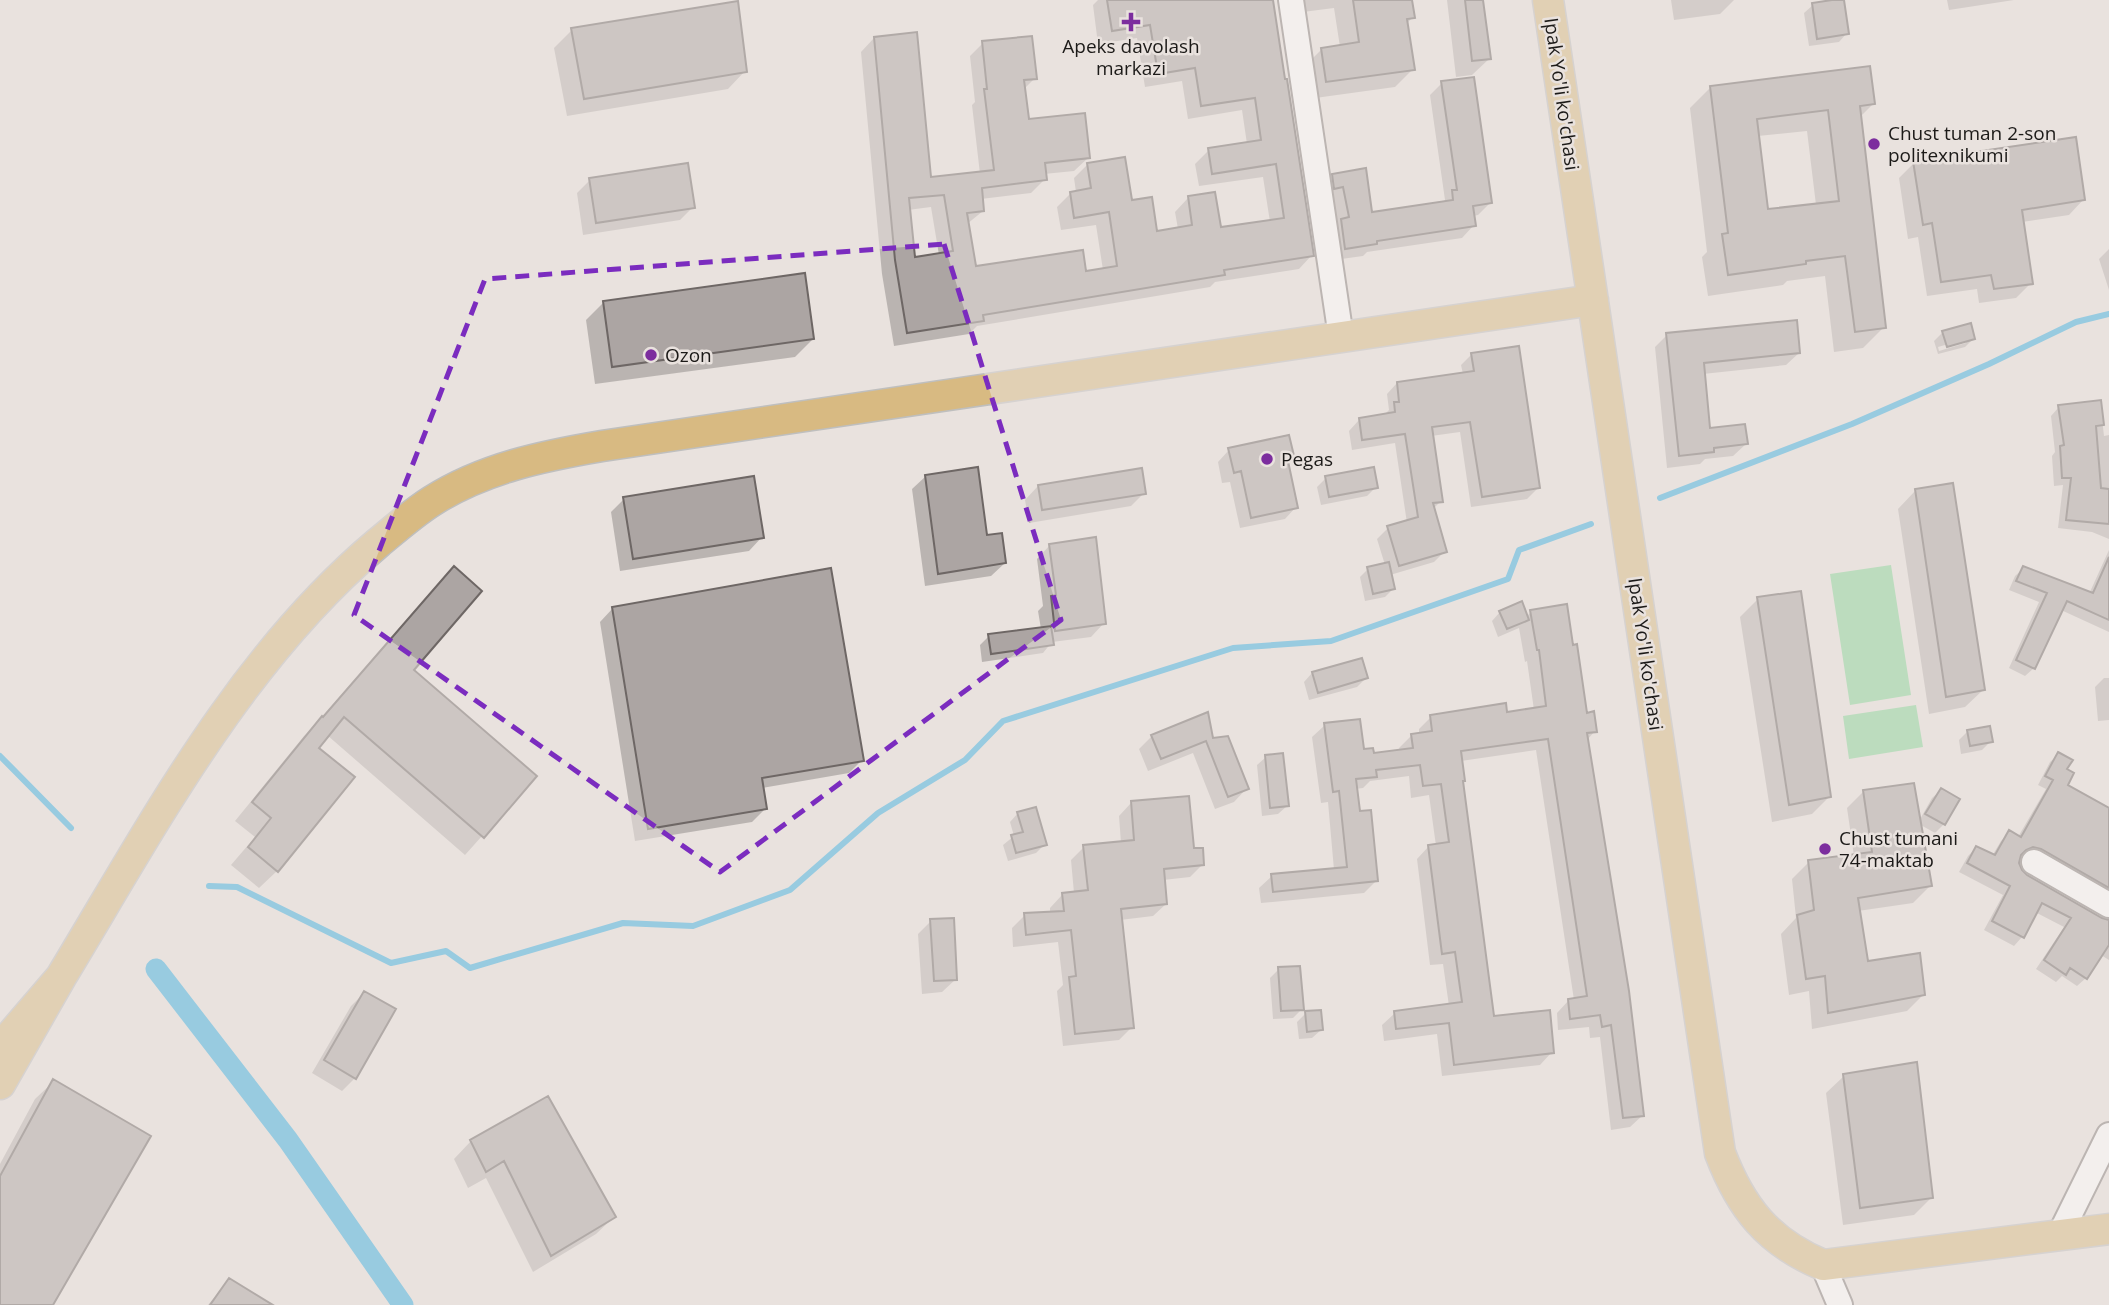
<svg xmlns="http://www.w3.org/2000/svg" width="2109" height="1305" viewBox="0 0 2109 1305" font-family="'Open Sans',sans-serif">
  <style>
    .green { fill: #85d697 }
    .shadow { fill: #0003; fill-rule: evenodd }
    .lines { fill: none; stroke-linecap: round; stroke-linejoin: round }
    .stream { stroke: #36afe2; stroke-width: 6 }
    .canal { stroke: #36afe2; stroke-width: 21 }
    .building { fill: #aca5a3; stroke: #6e6765; stroke-width: 2; fill-rule: evenodd }
    .minor-casing { stroke: #857f7c; stroke-width: 28 }
    .major-casing { stroke: #bfbfbe; stroke-width: 33 }
    .minor { stroke: #fff; stroke-width: 24 }
    .major { stroke: #d8ba82; stroke-width: 30 }
    .marked { fill: none; stroke: #7b2cbf; stroke-width: 5; stroke-dasharray: 14 9; stroke-linejoin: round }
    .poi-dot { fill: #7c2d9e; stroke: #e9e2de; stroke-width: 2.5 }
    .labels { text-anchor: middle; dominant-baseline: central; stroke-width: 5; stroke-linejoin: round; paint-order: stroke }
    .poi-label { font-size: 19px; fill: #1c1a18; stroke: #e9e2de; text-anchor: start }
    .street-label { font-size: 19px; fill: #1c1a18; stroke: #e9e2de }
  </style>
  <rect width="100%" height="100%" fill="#e9e2de"/>
  <path class="green" d="M1891,565L1911,695L1850,705L1830,574Z
    M1916,705L1923,747L1849,759L1843,716Z"/>
  <path class="shadow" d="M1098,0H1271L1312,255L1299,269L1215,282L1210,287L977,326L969,334L894,346L882,274L861,52L874,38L930,179L980,174L972,105L975,102L970,56L983,43L1035,78L1024,89L1027,121L1088,158L1074,171L1044,174L1045,179L1031,193L981,199L983,211L967,224L974,268L1085,273L1103,270L1096,225L1061,230L1057,207L1071,193L1076,192L1074,178L1088,164L1130,202L1156,233L1178,229L1175,212L1188,198L1220,229L1270,222L1263,177L1199,186L1195,164L1209,150L1247,144L1242,110L1188,119L1182,81L1145,87L1137,38L1098,44L1093,5ZM931,207L939,255L913,259L908,210Z
    M1293,0H1411L1413,17L1406,24L1413,69L1395,87L1308,99L1304,67L1322,49L1340,47L1334,8L1295,13Z
    M1447,0H1481L1489,59L1472,75L1456,77Z
    M1671,0H1734L1720,14L1674,20Z
    M1947,0H2014L1949,10Z
    M1813,5L1847,33L1839,42L1809,46L1804,13Z
    M572,30L745,71L728,89L567,116L554,48Z
    M1442,83L1490,203L1478,215L1473,216L1474,225L1462,238L1367,252L1363,256L1334,260L1320,188L1333,175L1371,214L1441,204L1445,200L1430,95Z
    M1711,87L1873,104L1859,118L1884,327L1863,348L1834,352L1825,276L1787,281L1783,285L1708,296L1702,257L1707,252L1690,108ZM1807,131L1816,205L1767,211L1758,136Z
    M1914,163L2083,200L2069,215L2022,222L2031,283L2016,298L1979,303L1977,289L1927,296L1918,237L1908,239L1899,178Z
    M590,180L693,207L680,220L583,235L577,193Z
    M2109,249V290L2099,259Z
    M603,303L813,339L795,357L595,384L586,320Z
    M1943,332L1974,338L1965,347L1938,354L1934,341ZM1966,339V343L1939,351L1938,347Z
    M1667,335L1799,353L1786,365L1703,374L1709,430L1746,444L1733,456L1705,459L1700,464L1667,468L1655,347Z
    M1472,354L1538,488L1527,499L1471,507L1460,432L1431,436L1441,501L1433,509L1445,551L1434,562L1390,575L1393,589L1385,597L1365,601L1360,577L1368,569L1385,565L1377,539L1388,528L1407,523L1395,443L1352,450L1349,431L1359,420L1384,415L1389,410L1387,394L1397,383L1463,374L1461,365Z
    M2100,402L2104,436L2109,435V539L2092,532L2058,528L2063,485L2054,486L2052,456L2055,452L2051,416L2059,407Z
    M1229,450L1293,460L1287,465L1296,507L1285,519L1240,528L1230,482L1222,483L1218,462Z
    M926,476L986,537L1005,563L991,576L925,586L912,489Z
    M1326,478L1376,487L1367,496L1321,505L1317,487Z
    M1038,486L1144,493L1131,506L1029,523L1025,500Z
    M1915,491L1983,690L1965,707L1929,714L1898,509Z
    M624,499L762,537L749,551L620,571L611,512Z
    M1050,545L1104,623L1091,637L1052,642L1043,653L982,662L980,645L989,636L1041,629L1038,611L1043,606L1037,559Z
    M2109,550V632L2061,610L2034,668L2025,676L2009,668L2039,602L2009,590L2015,576L2024,568L2089,594Z
    M454,569L412,670L535,777L465,855L327,735L316,748L277,871L259,888L231,865L255,837L235,821L304,736L322,719Z
    M1758,599L1829,797L1812,814L1772,822L1740,617Z
    M613,608L862,760L849,773L762,788L765,809L752,822L635,841L600,622Z
    M1500,612L1526,617L1531,612L1595,731L1587,740L1643,1115L1630,1127L1611,1130L1600,1037L1590,1038L1589,1027L1558,1030L1557,1013L1569,1000H1574L1536,750L1461,761V782L1492,1018L1552,1052L1540,1065L1442,1076L1437,1034L1384,1041L1382,1025L1395,1013L1449,1006L1443,964L1430,965L1417,859L1429,846H1436L1429,795L1411,798L1409,776L1370,781L1363,788L1355,789L1359,813L1376,881L1364,893L1261,903L1259,888L1272,876L1334,870L1328,802L1321,803L1312,737L1325,725L1363,751L1372,755L1400,751L1399,748L1412,735L1419,734V729L1431,717L1506,714L1534,710L1527,661L1525,662L1519,628L1498,637L1492,621Z
    M1312,673L1366,678L1357,687L1309,700L1304,682Z
    M2104,678H2109V720L2098,721L2095,687Z
    M1967,732L1991,741L1982,750L1961,754L1959,740Z
    M1152,736L1211,740L1247,788L1234,802L1215,809L1193,753L1148,771L1139,749Z
    M2059,754L2065,770V786L2109,810V902L2032,857L2019,856V870L2026,876L2109,922V960L2101,955L2086,978L2077,986L2062,976L2056,982L2036,969L2064,927L2035,912L2022,937L2014,946L1984,930L2003,895L1959,872L1968,856L1976,848L1992,856L2001,841L2010,832L2018,837L2046,789L2038,785L2050,762Z
    M1266,757L1287,806L1278,814L1262,816L1257,765Z
    M1941,790L1944,824L1935,833L1919,824L1930,886L1913,903L1858,911L1866,963L1924,994L1907,1011L1812,1029L1809,991L1789,995L1781,934L1796,918L1792,879L1809,862L1854,856L1847,808L1864,791L1919,821L1932,798Z
    M1131,803L1192,850L1203,864L1190,877L1163,880L1166,904L1153,916L1120,920L1132,1027L1119,1040L1063,1046L1057,991L1063,985L1058,942L1013,947L1012,928L1025,915L1050,913V908L1062,895L1074,893L1071,860L1084,847L1121,843L1119,816Z
    M1018,813L1045,844L1036,853L1008,861L1003,845L1014,836L1010,822Z
    M931,921L956,979L942,992L922,994L918,934Z
    M1279,969L1302,1009L1293,1018L1273,1019L1270,978Z
    M364,993L355,1078L342,1091L312,1073L351,1006Z
    M1306,1013L1321,1030L1312,1038L1299,1039L1297,1022Z
    M1844,1076L1932,1197L1914,1215L1843,1225L1826,1093Z
    M53,1082L51,1305H0V1164L35,1099Z
    M471,1141L614,1217L596,1234L533,1272L486,1178L468,1188L454,1159Z
    M229,1280L270,1305H208Z"/>
  <g class="lines">
    <path class="stream" d="M1660,498L1852,424L1989,364L2076,322L2109,314
      M0,756L71,828
      M209,886L237,887L391,963L446,951L470,968L623,923L693,926L790,890L878,813L965,760L1003,721L1233,648L1331,641L1508,579L1519,550L1591,524"/>
    <path class="canal" d="M156,969L288,1140L403,1305"/>
  </g>
  <path class="building" d="M1107,0H1273L1285,79H1287L1314,256L1224,270L1225,275L983,315L984,321L907,333L895,260L874,37L917,32L931,177L994,170L984,89H987L982,41L1032,36L1037,79L1024,80L1029,119L1085,113L1090,158L1045,163L1047,180L982,188L984,211L967,213L976,266L1083,250L1086,271L1117,266L1109,212L1074,218L1070,192L1091,188L1087,163L1125,157L1132,200L1152,197L1157,231L1192,225L1188,196L1215,192L1221,227L1284,218L1276,164L1212,174L1208,148L1261,140L1255,98L1201,106L1195,68L1158,74L1150,25L1112,31ZM944,195L953,251L915,257L909,198Z
    M1353,0H1412L1415,18L1407,19L1415,70L1326,82L1321,48L1359,42Z
    M1465,0H1483L1491,59L1472,61Z
    M1832,0H1844L1849,34L1817,39L1812,3Z
    M738,1L747,72L584,99L571,28Z
    M1870,66L1875,104L1860,106L1886,328L1855,332L1845,256L1806,261V264L1728,275L1722,234L1728,233L1710,86ZM1828,110L1839,201L1768,209L1757,119Z
    M1474,77L1492,203L1473,206L1476,226L1377,241V244L1345,249L1341,219L1349,217L1343,187L1334,189L1332,174L1366,168L1372,212L1453,200L1452,190H1457L1441,81Z
    M2076,137L2085,200L2022,210L2033,284L1994,289L1991,275L1941,282L1932,223L1923,225L1913,161Z
    M688,163L695,208L596,223L589,178Z
    M805,273L814,339L612,367L603,301Z
    M1797,320L1800,353L1704,363L1710,428L1745,424L1748,444L1714,448V452L1679,456L1666,333Z
    M1971,323L1975,339L1947,347L1942,331Z
    M1519,346L1540,488L1482,497L1470,422L1432,427L1443,502L1433,503L1447,552L1399,566L1387,526L1418,517L1405,434L1362,440L1359,418L1395,412L1394,402H1399L1397,382L1474,371L1471,353Z
    M2101,400L2104,425L2096,426L2101,488L2109,489V524L2066,520L2071,478H2062L2060,446L2064,445L2058,405Z
    M1289,435L1295,460L1288,461L1298,508L1251,518L1241,471L1234,473L1228,448Z
    M978,467L987,535L1002,533L1006,563L938,574L925,475Z
    M1374,467L1378,488L1329,497L1325,476Z
    M1142,468L1146,494L1042,510L1038,485Z
    M754,476L764,538L633,559L623,497Z
    M1953,483L1985,690L1946,697L1915,489Z
    M1096,537L1106,624L1055,631L1051,596L1056,595L1049,544Z
    M2109,557V620L2067,601L2035,669L2016,660L2047,593L2016,581L2023,566L2093,593Z
    M1389,562L1395,589L1373,594L1367,567Z
    M454,566L482,591L414,670L537,776L484,838L344,717L319,748L355,777L278,872L248,847L271,818L252,802L322,716L323,717Z
    M831,568L864,761L762,778L767,809L648,829L612,607Z
    M1801,591L1831,797L1789,805L1757,597Z
    M1522,601L1529,620L1507,629L1499,611Z
    M1567,604L1573,645L1577,644L1587,713L1594,711L1597,732L1587,733L1629,991L1644,1116L1623,1118L1611,1025L1602,1027L1600,1015L1570,1019L1568,999L1587,996L1548,739L1461,751L1465,781H1463L1494,1016L1550,1010L1554,1053L1454,1065L1449,1023L1396,1029L1394,1011L1462,1002L1455,952L1442,954L1428,845L1449,842L1441,784L1423,786L1420,765L1376,770L1377,777L1356,779L1360,811L1371,810L1378,881L1273,892L1271,874L1347,867L1339,791L1333,792L1324,723L1360,719L1364,749L1373,748L1374,753L1413,748L1411,734L1432,731L1430,715L1506,703L1507,712L1546,706L1539,650H1537L1530,610Z
    M1051,626L1054,645L991,654L988,634Z
    M1362,658L1368,678L1318,693L1312,672Z
    M1208,712L1213,738L1228,736L1249,789L1228,797L1206,741L1161,759L1151,735Z
    M1990,726L1993,742L1970,746L1967,730Z
    M2058,752L2073,760L2067,769L2074,773L2068,785L2109,808V888L2041,849L2033,847L2026,850L2021,855L2019,863L2022,870L2027,875L2102,918L2109,920V945L2087,979L2070,968L2066,975L2044,960L2071,918L2042,903L2024,938L1992,921L2010,886L1967,863L1976,846L1995,855L2009,830L2021,837L2053,780L2045,776Z
    M1283,753L1289,806L1270,808L1265,755Z
    M1914,783L1932,886L1858,898L1868,961L1920,953L1925,995L1828,1013L1825,976L1806,979L1797,915L1814,910L1808,860L1872,852L1863,790Z
    M1941,788L1960,799L1945,825L1925,814Z
    M1189,796L1194,848H1203L1204,865L1164,869L1167,904L1121,909L1134,1028L1075,1034L1069,977L1076,976L1071,930L1026,935L1024,913L1064,911L1062,893L1088,890L1083,845L1134,840L1131,801Z
    M1036,807L1047,845L1016,853L1011,835L1023,832L1017,812Z
    M954,918L957,980L934,981L930,919Z
    M1300,966L1304,1010L1281,1011L1278,967Z
    M364,991L396,1009L356,1079L324,1060Z
    M1321,1010L1323,1030L1307,1032L1305,1011Z
    M1917,1062L1933,1198L1860,1208L1843,1074Z
    M53,1079L151,1136L53,1305H0V1176Z
    M548,1096L616,1217L551,1256L504,1161L486,1172L470,1140Z
    M229,1278L273,1305H210Z"/>
  <g class="lines">
    <defs>
      <path id="minor" d="M1291,0L1341,337
        M2034,862L2109,905
        M2059,1236L2109,1135
        M1823,1265L1840,1305"/>
      <path id="major" d="M1548,0L1720,1153C1741,1208 1768,1242 1823,1265L2109,1229
        M61,977C153,825 240,659 378,543C395,529 413,513 432,501C484,468 543,456 602,446L1593,300
        M0,1048L61,977L0,1084"/>
    </defs>
    <use href="#minor" class="minor-casing"/>
    <use href="#major" class="major-casing"/>
    <use href="#minor" class="minor"/>
    <use href="#major" class="major"/>
  </g>
  <path d="M0 0H2109V1305H0ZM944,244L1061,620L720,872L354,615L485,279Z" fill="#e9e2de" fill-opacity=".55" fill-rule="evenodd"/>
  <path class="marked" d="M944,244L1061,620L720,872L354,615L485,279Z"/>
  <g class="poi-dot">
    <path d="M1127.5 11.5h7v7h7v7h-7v7h-7v-7h-7v-7h7z"/>
    <circle cx="1874" cy="144" r="7"/>
    <circle cx="651" cy="355" r="7"/>
    <circle cx="1267" cy="459" r="7"/>
    <circle cx="1825" cy="849" r="7"/>
  </g>
  <g class="labels">
    <g class="poi-label">
      <text x="1131" y="46" text-anchor="middle">Apeks davolash<tspan x="1131" dy="22">markazi</tspan></text>
      <text x="1888" y="133">Chust tuman 2-son<tspan x="1888" dy="22">politexnikumi</tspan></text>
      <text x="665" y="355">Ozon</text>
      <text x="1281" y="459">Pegas</text>
      <text x="1839" y="838">Chust tumani<tspan x="1839" dy="22">74-maktab</tspan></text>
    </g>
    <g class="street-label">
      <text transform="translate(1562 94) rotate(82)">Ipak Yo'li ko'chasi</text>
      <text transform="translate(1646 654) rotate(82)">Ipak Yo'li ko'chasi</text>
    </g>
  </g>
</svg>
